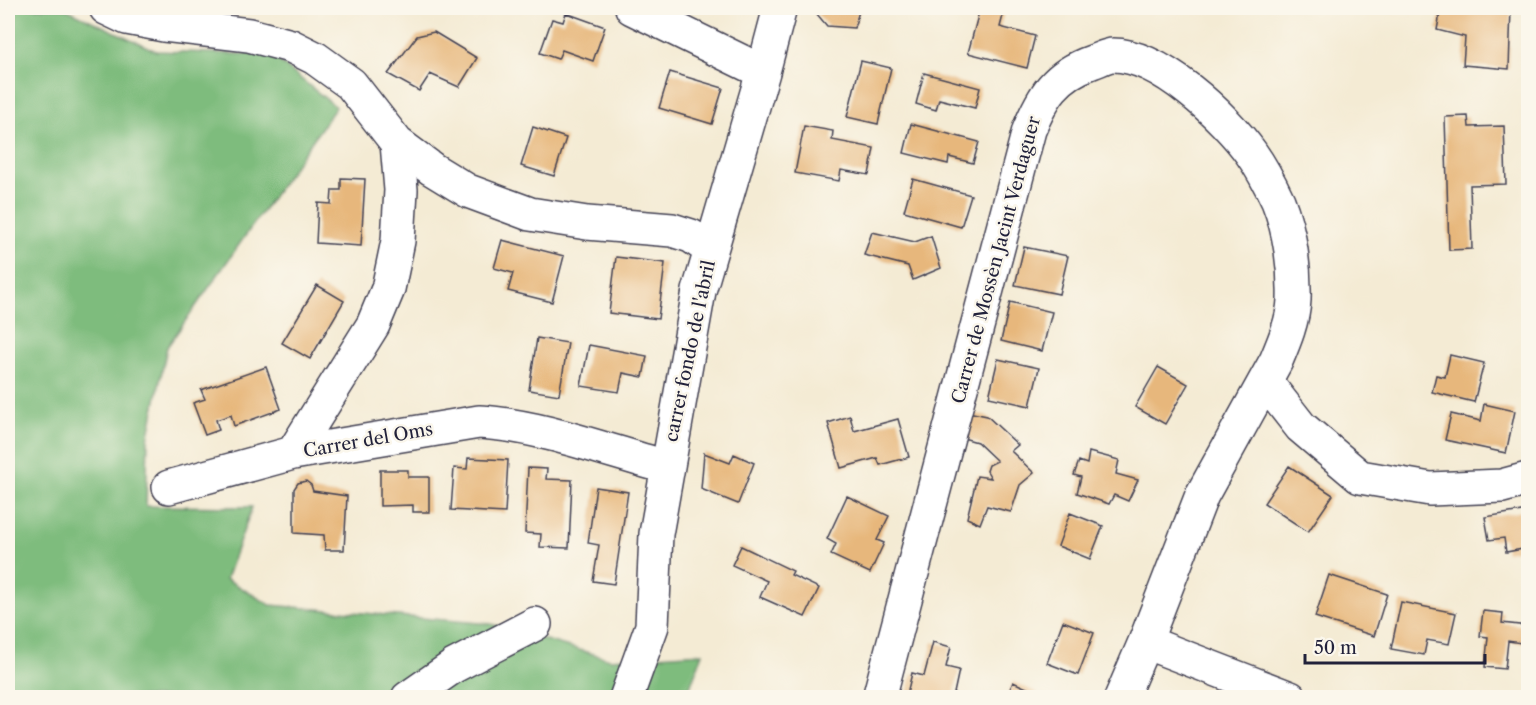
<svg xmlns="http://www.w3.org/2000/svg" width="1536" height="705" viewBox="0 0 1536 705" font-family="'Libre Caslon Text',serif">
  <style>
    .forest { fill: #7ebc7d; stroke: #506f5c; stroke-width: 1.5 }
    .building { fill: #e7b77c }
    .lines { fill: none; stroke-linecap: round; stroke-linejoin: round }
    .minor-casing { stroke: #424052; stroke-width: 36 }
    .minor { stroke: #fff; stroke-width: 33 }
    .labels { text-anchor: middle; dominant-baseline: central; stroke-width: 5; stroke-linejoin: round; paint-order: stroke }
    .street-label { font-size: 18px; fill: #22223b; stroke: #fbf7ec }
  </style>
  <rect width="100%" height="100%" fill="#fbf7ec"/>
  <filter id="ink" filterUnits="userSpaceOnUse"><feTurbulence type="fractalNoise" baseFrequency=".0167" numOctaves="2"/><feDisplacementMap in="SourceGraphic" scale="12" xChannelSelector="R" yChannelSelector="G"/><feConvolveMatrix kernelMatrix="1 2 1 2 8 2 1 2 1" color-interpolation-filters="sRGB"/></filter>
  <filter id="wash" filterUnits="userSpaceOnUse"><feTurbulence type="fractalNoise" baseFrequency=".008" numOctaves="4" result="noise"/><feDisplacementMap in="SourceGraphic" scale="24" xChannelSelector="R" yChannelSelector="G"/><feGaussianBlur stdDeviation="1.35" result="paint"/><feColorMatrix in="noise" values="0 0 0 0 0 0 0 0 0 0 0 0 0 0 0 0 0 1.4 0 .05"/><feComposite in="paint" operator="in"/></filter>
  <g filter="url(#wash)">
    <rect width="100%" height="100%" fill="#f4ebd4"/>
    <path class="forest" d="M8,8H64L156,51L271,55L336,107L167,347L148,439L146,506L252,507L226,579L270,605L491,624L610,659L703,653L686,697H8Z"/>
    <g id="blocks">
      <path class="building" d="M823,8H860L854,28L827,26L816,13Z
        M980,8H1005L1000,27L1035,36L1027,68L968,53Z
        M1441,8H1511L1509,69L1463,65L1465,37L1437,30Z
        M566,13L605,27L593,61L562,50L558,59L540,53L552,19L563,22Z
        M434,32L477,58L459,87L430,74L419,91L388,74L417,36Z
        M861,61L891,68L878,124L847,117Z
        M670,72L723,88L712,124L659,108Z
        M924,73L980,88L975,108L939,99L936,110L916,104Z
        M1468,116L1469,127L1504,126L1506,184L1470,185L1472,249L1449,250L1445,117Z
        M911,124L979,142L973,163L949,157L948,164L904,153Z
        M804,126L833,131L832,140L874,148L869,175L841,170L839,181L795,173Z
        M533,127L566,138L554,176L521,166Z
        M341,178L365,179L361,246L316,243L318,203L331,204L332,190H341Z
        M913,179L971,195L961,227L904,211Z
        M872,232L915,242L931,236L941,268L913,280L908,266L864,255Z
        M502,240L564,256L552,302L508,291L513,273L494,268Z
        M1024,247L1068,256L1059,294L1015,285Z
        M616,257L665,263L658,319L609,313Z
        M317,285L344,301L310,359L282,343Z
        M1010,302L1052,312L1042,351L1001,341Z
        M537,338L568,343L559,395L529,390Z
        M589,345L647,356L643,377L623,373L619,392L581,386Z
        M1450,355L1484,363L1474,402L1432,392L1436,375L1445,377Z
        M998,359L1039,368L1030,406L989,397Z
        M266,367L281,409L234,426L231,415L216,420L219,430L205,435L193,403L205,399L201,390Z
        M1158,367L1188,384L1165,424L1135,407Z
        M1484,404L1515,411L1506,453L1445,440L1451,414L1481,421Z
        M968,412L987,416L1018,445L1011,451L1034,473L1020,485L1011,512L987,506L980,524L967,518L977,476L991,478L987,471L989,465L997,461L977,442L963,438Z
        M850,416L854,431L898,419L909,457L880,465L877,458L841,468L828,423Z
        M1089,452L1119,460L1116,474L1138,480L1128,501L1114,495L1109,504L1077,493L1081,477L1074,475L1079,461L1087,464Z
        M704,453L730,463L734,454L754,463L738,504L701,489Z
        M468,458L508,460L505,513L451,510L454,468L467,469Z
        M1289,466L1333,495L1308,532L1264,503Z
        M528,468L547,469L546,479L572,480L569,548L540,547L541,534L525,533Z
        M380,470H408V477H429V512H413V505L380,506Z
        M306,481L311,485L313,491L347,496L344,550H325L324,535L294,533V489L298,483Z
        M596,487L628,492L614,584L593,581L599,545L588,543Z
        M847,496L889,516L877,540L884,543L870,573L831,555L836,544L827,539Z
        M1528,510V548L1506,552L1504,538L1489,540L1485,517Z
        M1070,513L1103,526L1090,559L1058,546Z
        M741,546L793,571L791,575L819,588L805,617L760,597L767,581L732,565Z
        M1329,575L1387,594L1374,636L1315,617Z
        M1401,602L1456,613L1449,644L1427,640L1424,655L1391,649Z
        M1483,611L1503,613L1502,623L1528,626V644L1508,641L1505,669L1485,667L1488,637L1480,636Z
        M1063,621L1094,633L1078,675L1047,663Z
        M933,642L951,647L946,667L959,670L953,698H906L912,673L924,676Z
        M1013,682L1038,693L1036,698H1006Z"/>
    </g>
  </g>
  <g filter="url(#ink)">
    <use href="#blocks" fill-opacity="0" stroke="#424052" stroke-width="1.5"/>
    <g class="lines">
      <defs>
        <path id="minor" d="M106,8L127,18L164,25L249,35L291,46L315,58L351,84L397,143L432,169L468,191L530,214L587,223L672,230L691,236L711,250
          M632,8L763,72
          M397,143L401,190L398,241L388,289L373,325L293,453L479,422C539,425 608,451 666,467
          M1265,381L1301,427L1360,477L1430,489L1502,486L1528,479
          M169,487L293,453
          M1145,642L1290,698
          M408,698L454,666L535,624
          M626,698L652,626L656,534L699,291L763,72L780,8
          M879,698L1029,130C1043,96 1055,75 1092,62C1098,60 1107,55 1113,55C1160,55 1225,117 1251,153C1261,167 1271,186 1278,201C1290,231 1295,268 1294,300C1293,321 1284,342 1276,361L1202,495L1145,642L1121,698"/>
      </defs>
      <use href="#minor" class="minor-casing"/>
      <use href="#minor" class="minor"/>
    </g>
  </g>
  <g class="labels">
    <g class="street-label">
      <text transform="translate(996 260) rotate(-75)">Carrer de Mossèn Jacint Verdaguer</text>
      <text transform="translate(690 351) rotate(-78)">carrer fondo de l'abril</text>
      <text transform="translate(368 440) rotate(-10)">Carrer del Oms</text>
    </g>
  </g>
  <rect width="1536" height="705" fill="none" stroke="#fbf7ec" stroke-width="30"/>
  <path d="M1305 654v9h180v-9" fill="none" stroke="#22223b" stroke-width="3"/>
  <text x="1314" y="654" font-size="18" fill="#22223b" stroke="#fbf7ec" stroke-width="4.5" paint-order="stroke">50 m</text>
</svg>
